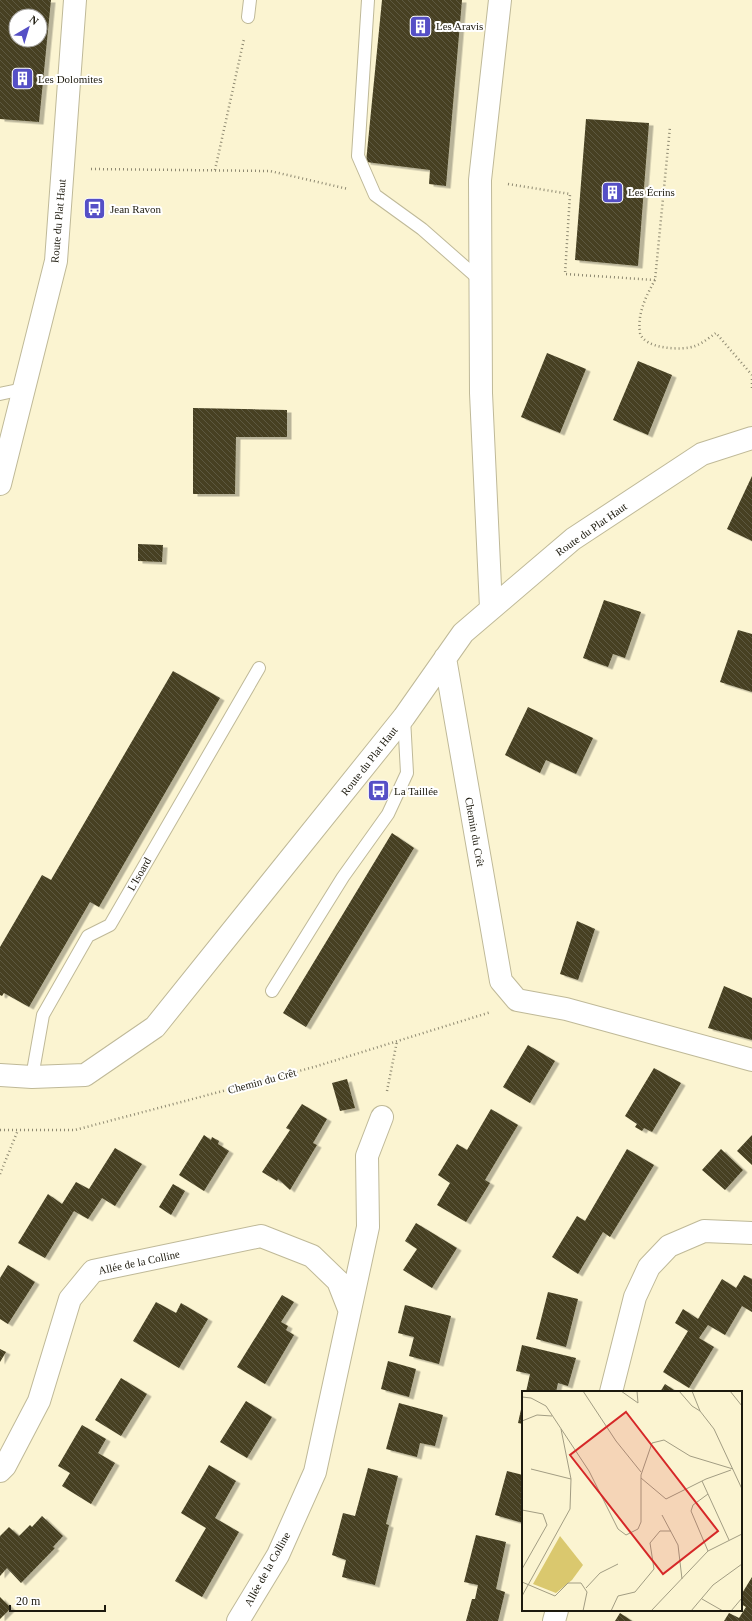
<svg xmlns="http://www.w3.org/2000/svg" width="752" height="1621" viewBox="0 0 752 1621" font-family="'Times New Roman',serif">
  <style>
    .building { fill: url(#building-back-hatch); fill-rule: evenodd; filter: url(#shadow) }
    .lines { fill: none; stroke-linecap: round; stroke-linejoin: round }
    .service-casing { stroke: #bfb998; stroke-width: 14 }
    .minor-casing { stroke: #bfb998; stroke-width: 24 }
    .path { stroke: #8e8971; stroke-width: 2.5; stroke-dasharray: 1 3; stroke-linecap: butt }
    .service { stroke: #fff; stroke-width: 12 }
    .minor { stroke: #fff; stroke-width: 22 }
    .labels { text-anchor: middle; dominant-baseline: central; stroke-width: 4; stroke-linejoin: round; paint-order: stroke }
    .poi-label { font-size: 11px; fill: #1d1a0e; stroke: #fff; text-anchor: start }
    .street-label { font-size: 11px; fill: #1d1a0e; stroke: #fff }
    .inset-road { fill: none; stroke: #a29d83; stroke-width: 1 }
    .view { fill: #d62828; fill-opacity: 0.15; stroke: #d62828; stroke-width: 2 }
    .inset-edge { fill: none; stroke: #1d1a0e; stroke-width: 2 }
  </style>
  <defs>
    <pattern id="building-back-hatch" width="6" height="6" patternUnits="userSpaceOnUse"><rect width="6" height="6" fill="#464023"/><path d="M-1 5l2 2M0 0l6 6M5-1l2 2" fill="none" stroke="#5d5841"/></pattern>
    <filter id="shadow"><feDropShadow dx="4.5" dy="2.5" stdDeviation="0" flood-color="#0004"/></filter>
  </defs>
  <rect width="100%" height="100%" fill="#fbf4d1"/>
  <path class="building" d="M0,0H51L39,122L0,119ZM16,16H40V40H16Z
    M382,0H462L446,186L429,184L430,170L366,162Z
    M586,119L649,123L638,266L575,260Z
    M547,353L586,369L560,433L521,417Z
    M638,361L672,375L648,435L613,420Z
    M193,408L287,410V437H236L235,494H193Z
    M752,476V541L727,529Z
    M138,544L163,545L162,562L138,561Z
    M604,600L641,612L625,658L613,654L608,667L583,658Z
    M738,630L752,634V692L720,682Z
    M173,671L220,698L99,907L90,902L29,1007L4,993L2,996L0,995V947L42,875L51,880Z
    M528,707L593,738L576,774L546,760L540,773L505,755Z
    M392,833L414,848L306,1027L283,1013Z
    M577,921L595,929L578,980L560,974Z
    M724,986L752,998V1040L708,1028Z
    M528,1045L555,1061L530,1103L503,1087Z
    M654,1068L681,1083L652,1132L644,1128L642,1131L635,1127L637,1124L625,1116Z
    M347,1079L355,1108L340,1111L332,1083Z
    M302,1104L327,1119L313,1143L317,1145L290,1190L278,1179L277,1181L262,1172L290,1130L286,1128Z
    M491,1109L518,1125L485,1180L490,1183L466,1222L437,1205L450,1183L438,1175L457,1144L467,1150Z
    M204,1135L211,1140L212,1137L219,1141L218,1144L229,1151L204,1191L179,1175Z
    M752,1135V1165L737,1151Z
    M115,1148L142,1164L115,1206L102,1198L88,1219L74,1211L45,1258L18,1243L48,1194L62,1204L76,1182L89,1189Z
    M627,1149L654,1165L610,1237L603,1232L578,1274L552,1257L577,1216L585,1221Z
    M721,1149L743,1170L725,1190L702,1170Z
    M173,1184L185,1191L171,1215L159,1207Z
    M416,1223L457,1248L432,1288L403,1270L417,1249L405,1241Z
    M8,1265L35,1282L8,1324L0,1319V1278Z
    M744,1275L752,1279V1312L742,1306L725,1335L708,1325L699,1338L714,1347L689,1388L663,1372L688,1331L675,1323L683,1309L698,1319L722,1279L736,1288Z
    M548,1292L578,1299L566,1347L536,1339Z
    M282,1295L294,1302L281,1322L288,1326L286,1330L294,1335L265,1384L237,1367Z
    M156,1302L176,1313L181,1303L208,1319L179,1368L133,1341Z
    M405,1305L451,1316L439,1364L409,1356L414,1337L398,1333Z
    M522,1345L576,1358L568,1386L558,1383L556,1392H526L530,1374L516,1371Z
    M0,1349L6,1352L0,1362Z
    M388,1361L416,1369L409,1397L381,1389Z
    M121,1378L147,1394L121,1436L95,1420Z
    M665,1384L677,1392H660Z
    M246,1401L272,1417L247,1458L220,1442Z
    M399,1403L443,1415L435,1446L420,1443L417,1457L386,1449Z
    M522,1405H523V1424L518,1423Z
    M82,1425L106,1439L98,1453L115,1463L91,1504L62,1486L70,1473L58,1466Z
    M209,1465L236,1481L215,1518L239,1532L202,1597L175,1581L206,1528L181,1513Z
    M368,1468L398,1476L386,1524L389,1525L375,1585L342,1577L346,1560L332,1555L343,1513L355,1516Z
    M507,1471L523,1475V1523L495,1515Z
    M42,1516L63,1536L53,1547L55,1548L21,1583L7,1568L0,1576V1536L9,1527L19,1536L30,1525L32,1527Z
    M476,1535L506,1542L496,1589L505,1592L498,1621H466L472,1599H475L478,1585L464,1582Z
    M752,1577V1621H724L729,1613L739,1618L746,1607L741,1604V1595Z
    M0,1597L11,1608L0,1619Z
    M620,1613L632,1621H615Z"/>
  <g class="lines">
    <defs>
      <path id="service" d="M368,0L358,156L375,195L422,229L480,280
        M248,17L250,0
        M0,394L23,389
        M272,991L343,877L388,814L407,773L404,718
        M32,1077L43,1015L88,936L110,925L259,668"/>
      <path id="minor" d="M0,484L56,261L75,0
        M491,608L481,393L480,180L500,0
        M445,658L501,981L517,1000L566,1009L752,1060
        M0,1075L32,1077L85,1075L155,1027L404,717L463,633L573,539L702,454L752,438
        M611,1392L635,1297L649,1267L669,1246L704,1231L752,1233
        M0,1471L5,1466L39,1401L70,1299L93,1271L261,1236L312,1256L338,1281L349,1309
        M238,1621L278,1555L315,1472L368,1227L367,1156L382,1117
        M554,1621L557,1610"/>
    </defs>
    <use href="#service" class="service-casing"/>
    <use href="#minor" class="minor-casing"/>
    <path class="path" d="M91,169L270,171L348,189
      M215,170L244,39
      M508,184L570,194L565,274L655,280L670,127
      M655,280C646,296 637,314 640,333C644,349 683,351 695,346C703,343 710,337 716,333L752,375
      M752,379V389
      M387,1091L397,1041
      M0,1130H75L314,1067L491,1012
      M0,1174L18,1130"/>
    <use href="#service" class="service"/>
    <use href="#minor" class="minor"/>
  </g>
  <defs>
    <symbol id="building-square" viewBox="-11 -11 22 22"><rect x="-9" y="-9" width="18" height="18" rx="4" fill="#554fc6" stroke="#fff"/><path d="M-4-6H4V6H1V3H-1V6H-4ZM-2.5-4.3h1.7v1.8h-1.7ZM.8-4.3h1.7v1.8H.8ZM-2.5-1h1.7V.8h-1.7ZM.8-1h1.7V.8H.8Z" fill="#fff"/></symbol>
    <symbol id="bus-square" viewBox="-11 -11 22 22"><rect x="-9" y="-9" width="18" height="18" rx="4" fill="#554fc6" stroke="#fff"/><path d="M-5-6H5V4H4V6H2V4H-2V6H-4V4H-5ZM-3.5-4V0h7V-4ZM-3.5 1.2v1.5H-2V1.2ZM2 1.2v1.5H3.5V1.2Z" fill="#fff"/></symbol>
  </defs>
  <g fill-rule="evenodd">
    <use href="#building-square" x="408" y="14" width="25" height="25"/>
    <use href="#building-square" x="10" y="66" width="25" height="25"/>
    <use href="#building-square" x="600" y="180" width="25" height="25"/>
    <use href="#bus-square" x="82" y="196" width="25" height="25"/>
    <use href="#bus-square" x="366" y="778" width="25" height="25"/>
  </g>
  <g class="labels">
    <g class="poi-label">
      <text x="436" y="26">Les Aravis</text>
      <text x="38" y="79">Les Dolomites</text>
      <text x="628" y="192">Les Écrins</text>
      <text x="110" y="209">Jean Ravon</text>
      <text x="394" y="791">La Taillée</text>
    </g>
    <g class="street-label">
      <text transform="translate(58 221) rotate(-85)">Route du Plat Haut</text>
      <text transform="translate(591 529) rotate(-35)">Route du Plat Haut</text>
      <text transform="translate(369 761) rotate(-52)">Route du Plat Haut</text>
      <text transform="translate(475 832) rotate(80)">Chemin du Crêt</text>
      <text transform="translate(139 874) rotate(-60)">L'Isoard</text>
      <text transform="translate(262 1081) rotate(-15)">Chemin du Crêt</text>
      <text transform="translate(139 1262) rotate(-12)">Allée de la Colline</text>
      <text transform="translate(267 1569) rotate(-61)">Allée de la Colline</text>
    </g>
  </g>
  <g transform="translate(522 1391)">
    <rect width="220" height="220" fill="#fbf4d1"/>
    <path d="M38,145L61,174L50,189L34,202L11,193Z" fill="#dac86e"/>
    <path class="inset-road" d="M61,0L94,50L119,81M99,0L116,12L115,0M157,0L170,15L178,20M170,0L178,20L192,38L220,98M208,0L220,15M0,6L9,7L24,15L67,80L96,138L104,144L116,138L119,131V84L130,52L142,49L168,65L211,78M0,30L15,24L30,25M9,78L49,88M119,87L144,108L184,88L209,79M180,90L207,149M0,119L21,123L25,134L0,178M140,124L156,154L160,188M186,160L169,120L171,114L186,103M0,191L33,205L46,192H59L65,201L61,220M64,197L78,182L96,173M0,205L48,118L49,88L39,38M180,208L201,220M89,220L96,205L113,201L132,178L128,152L138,140H149M129,220L186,160L220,143M169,220L191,194L220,173M209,220L220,207"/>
    <path class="view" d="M104,21L196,140L141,183L48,64Z"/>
    <rect width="220" height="220" class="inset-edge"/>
  </g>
  <g transform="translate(28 28) rotate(38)"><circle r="19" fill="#ffffff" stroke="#a5a39f"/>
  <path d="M0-3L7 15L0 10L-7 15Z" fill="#554fc6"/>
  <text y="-6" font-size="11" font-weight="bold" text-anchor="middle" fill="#1d1a0e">N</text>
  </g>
  <path d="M10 1605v6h95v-6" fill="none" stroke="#1d1a0e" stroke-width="2"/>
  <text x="16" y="1605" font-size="12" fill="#1d1a0e" stroke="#ffffff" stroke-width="3" paint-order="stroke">20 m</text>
</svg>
